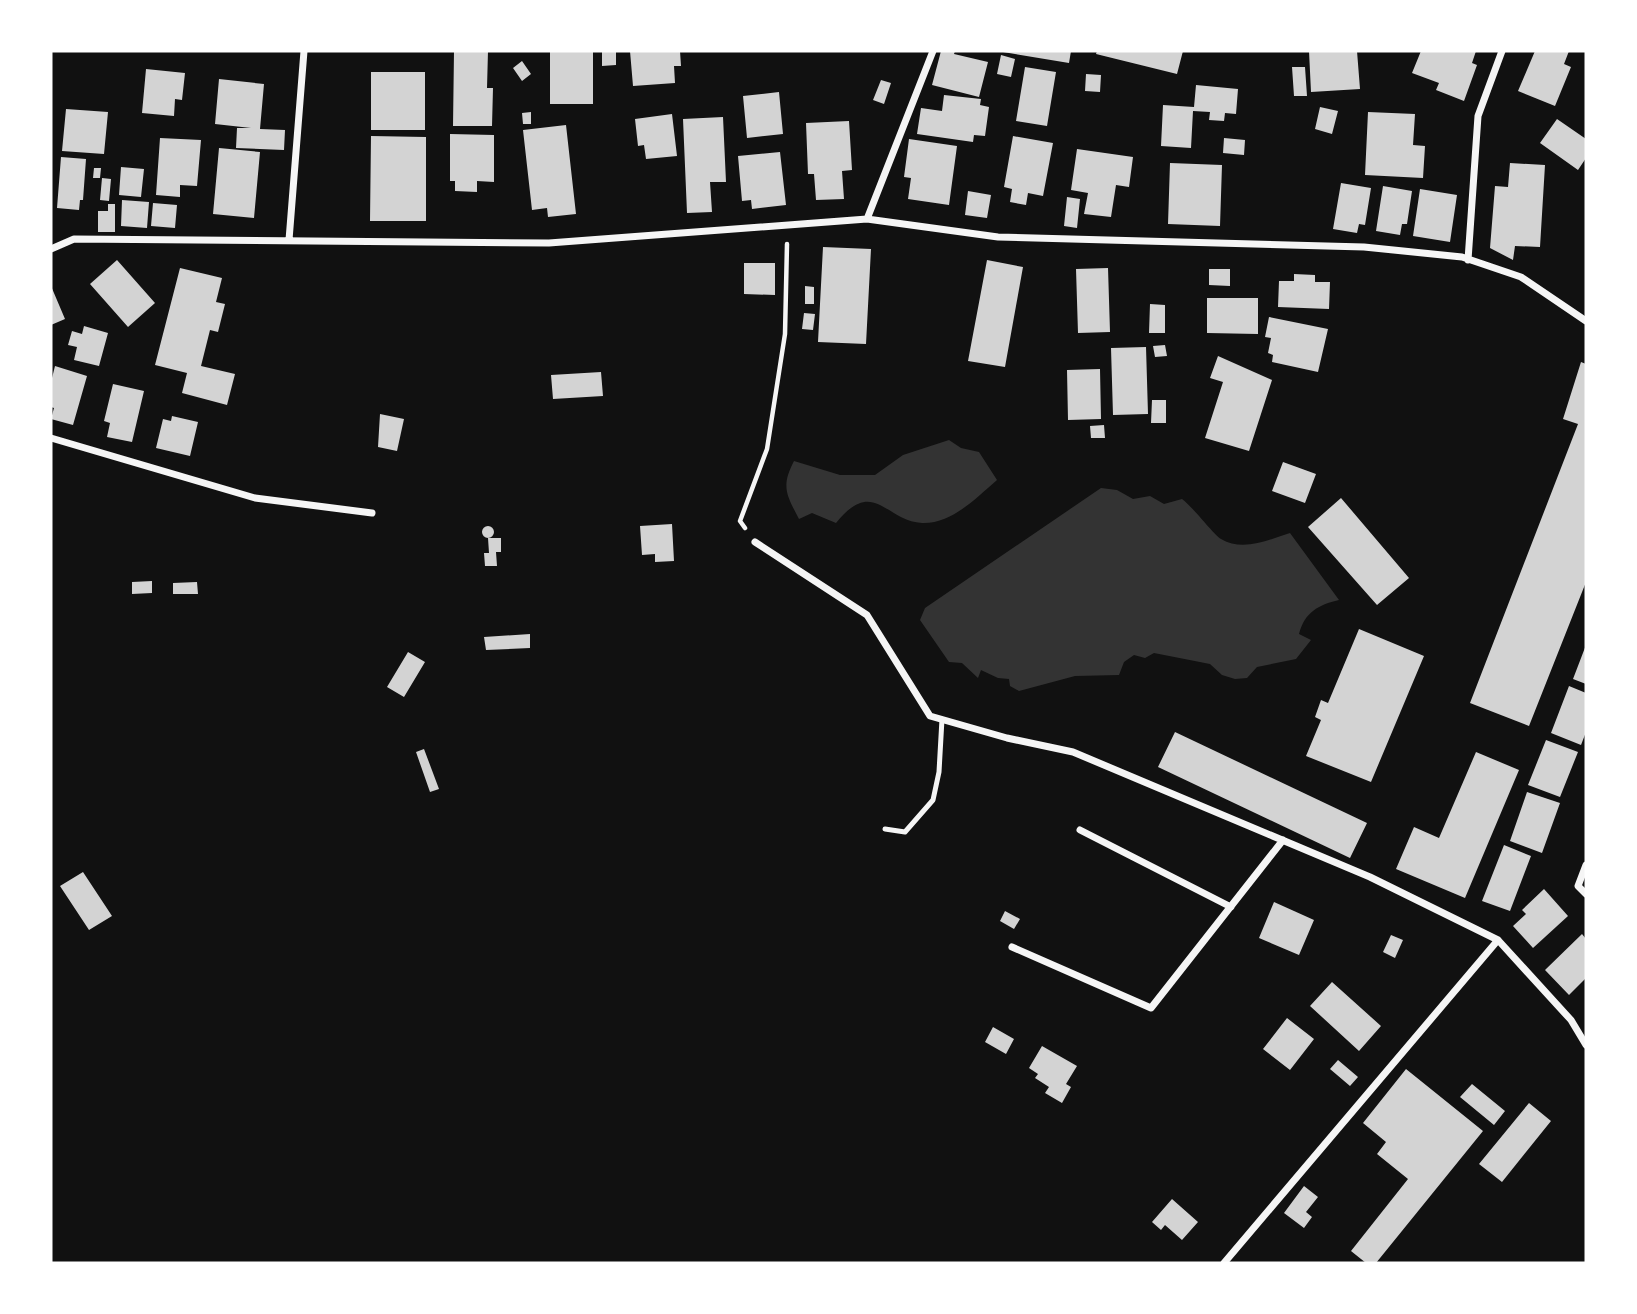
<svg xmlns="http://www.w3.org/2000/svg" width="1637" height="1314" viewBox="0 0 1637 1314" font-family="'Sofia Sans Condensed',sans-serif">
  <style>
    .water { fill: #333 }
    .building { fill: #d3d3d3 }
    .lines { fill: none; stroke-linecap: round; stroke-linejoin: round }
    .path { stroke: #f5f5f5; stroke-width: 4.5 }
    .service { stroke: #f5f5f5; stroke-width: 5 }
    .minor { stroke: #f5f5f5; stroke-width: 7 }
  </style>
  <rect width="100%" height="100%" fill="#111"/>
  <path class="water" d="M949,440L961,448L979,452L997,480C976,498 952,524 922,523C885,521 874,476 836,523L812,513L799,519C786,494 781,486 794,461L840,475H875L903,455Z
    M1101,488L1117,490L1133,499L1150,496L1164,504L1182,499C1193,507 1214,535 1221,539C1243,552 1268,540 1290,533L1339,600C1318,605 1305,612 1299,634L1311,640L1296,659L1257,667L1247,678L1235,679L1222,675L1210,664L1154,653L1145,658L1134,655L1124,662L1119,675L1075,676L1019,691L1010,686L1009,679L998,678L981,670L978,678L962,663L949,662L920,620L925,608Z"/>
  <path class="building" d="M454,51H488L487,88H493L492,126H453Z
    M550,51H593V104H550Z
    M602,51H616V65L602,66Z
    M630,51H680L681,66H674L675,83L633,86Z
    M941,51H955L954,54L988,62L979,97L932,85Z
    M997,51H1071L1069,63Z
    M1097,51H1183L1177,74L1096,54Z
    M1309,51H1357L1360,89L1311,92Z
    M1421,51H1476L1472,63L1477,65L1464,101L1436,90L1439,83L1412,73Z
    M1535,51H1569L1564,64L1571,67L1555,106L1518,91Z
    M1001,55L1015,59L1011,77L997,74Z
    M522,61L531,74L522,81L513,68Z
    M1025,67L1056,72L1047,126L1016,121Z
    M1292,67H1305L1307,96H1294Z
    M146,69L185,73L182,100L175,99L174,116L142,113Z
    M371,72H425V130H371Z
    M1086,74L1101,75L1100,92L1085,91Z
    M219,79L264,84L260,129L285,130L284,150L236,148L237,128H251L215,124Z
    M881,80L891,83L884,104L873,100Z
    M1196,85L1238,89L1236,114L1225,113L1224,121L1209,120L1210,112L1193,111L1191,148L1161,146L1163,105L1194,107Z
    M779,92L783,134L747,138L743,96Z
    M944,95L981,99L980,105L989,107L985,136L974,135L973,142L917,134L921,108L942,111Z
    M1320,107L1338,111L1332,134L1315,129Z
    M66,109L108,112L104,154L62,151Z
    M531,112V124H523L522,113Z
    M1368,112L1415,114L1413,145L1425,146L1423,178L1365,175Z
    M672,114L677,156L646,159L644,145L638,146L635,119Z
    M723,117L726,182H710L712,212L687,213L683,119Z
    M1557,119L1586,139V158L1578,170L1540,143Z
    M849,121L852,170L842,171L844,199L816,200L814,174H808L806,123Z
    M566,125L576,214L548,217L547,208L532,210L523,130Z
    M450,134L494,135V182L477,181V192L455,191V181H450Z
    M371,136L426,137V221H370Z
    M1013,136L1053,143L1043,196L1028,193L1026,205L1010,202L1012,189L1004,187Z
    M160,138L201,140L197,186L180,185V197L156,195Z
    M1224,138L1245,140L1244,155L1223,153Z
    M909,139L957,146L949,205L908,199L911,178L904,177Z
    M219,148L260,152L254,218L213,214Z
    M1077,149L1133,157L1129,187L1116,185L1111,217L1084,214L1088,193L1071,190Z
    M780,152L786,205L752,209L751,200L742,201L738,156Z
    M61,157L86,159L83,200H80L79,210L57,208Z
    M1170,163L1222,165L1220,226L1168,224Z
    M1510,163L1545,165L1540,247L1515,246L1513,260L1490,248L1495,186L1508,187Z
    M121,167L144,169L141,197L119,195Z
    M94,168H101L100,178H93Z
    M102,178L111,179L109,201L100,200Z
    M1341,183L1371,188L1365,225L1359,224L1357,233L1333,229Z
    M1383,186L1412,191L1407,224H1402L1400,235L1376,231Z
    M1420,189L1457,195L1450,242L1413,236Z
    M968,191L991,195L987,218L965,215Z
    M1067,197L1080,199L1077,228L1064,226Z
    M122,200L149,202L147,228L121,226Z
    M153,203L177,205L175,228L151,226Z
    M108,204H115V232H98V211H108Z
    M823,247L871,249L866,344L818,342Z
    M117,260L155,303L128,327L90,284Z
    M987,260L1023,267L1005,367L968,361Z
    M744,263H775V295L744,294Z
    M180,268L222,278L216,302L225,304L218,332L210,330L201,366L235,374L227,405L182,393L187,373L155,365Z
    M1108,268L1110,332L1078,333L1076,269Z
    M1209,269H1230V286L1209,285Z
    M1294,274L1315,275V282H1330L1329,309L1278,307L1279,281H1294Z
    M51,286L65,319L51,325Z
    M805,286L814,287V304H805Z
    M1207,298H1258V334L1207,333Z
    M1150,304L1165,305V333H1149Z
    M804,313L815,314L813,330L802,329Z
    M1269,317L1328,329L1318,372L1272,362L1273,355L1268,353L1271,338L1265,337Z
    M84,326L108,333L99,366L74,360L77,347L68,345L72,331L82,334Z
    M1165,345L1167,356L1155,357L1153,346Z
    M1146,347L1148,414L1113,415L1111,348Z
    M1218,356L1272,380L1249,451L1205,438L1223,382L1210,378Z
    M1581,362L1586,364V582L1529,726L1470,703L1578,424L1563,419Z
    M55,366L87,376L73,425L51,419L54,408L51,407V382Z
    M1100,369L1101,419L1068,420L1067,370Z
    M601,372L603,396L553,399L551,375Z
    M113,384L144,391L132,442L107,437L110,423L104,421Z
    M1152,400H1166V423H1151Z
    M380,414L404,419L397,451L378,447Z
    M172,416L198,422L190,456L156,448L163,419L171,421Z
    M1104,425L1105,438H1091L1090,426Z
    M1283,462L1316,474L1305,503L1272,491Z
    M1341,498L1409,578L1377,605L1308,527Z
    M672,524L674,561L655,562V554L642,555L640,526Z
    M482 532a6 6 0 1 1 12 0a6 6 0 1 1-12 0Z
    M488,538H501V552H496L497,566H485L484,553H489Z
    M152,581V593L132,594V582Z
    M197,582L198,594H173V583Z
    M1359,629L1424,656L1371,782L1306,756L1321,720L1315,717L1321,700L1328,703Z
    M530,634V648L486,650L484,637Z
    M1586,645V684L1573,679Z
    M408,652L425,662L404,697L387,687Z
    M1569,686L1586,693V732L1581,745L1551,733Z
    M1175,732L1367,823L1350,858L1158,767Z
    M1546,740L1578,752L1560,797L1528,785Z
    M424,749L439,789L430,792L416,752Z
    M1476,752L1519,770L1465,898L1396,869L1414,827L1439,838Z
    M1527,792L1560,803L1542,853L1510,841Z
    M1504,845L1531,856L1510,911L1482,901Z
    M83,872L112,916L89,930L60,886Z
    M1544,889L1568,916L1533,948L1513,926L1526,914L1522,910Z
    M1274,902L1314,920L1299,955L1259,938Z
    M1005,911L1020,919L1014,929L1000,921Z
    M1582,934L1586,939V978L1569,995L1545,970Z
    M1391,935L1403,940L1395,958L1383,952Z
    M1332,982L1381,1026L1359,1051L1310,1006Z
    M1287,1018L1314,1039L1290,1070L1263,1049Z
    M993,1027L1014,1039L1006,1054L985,1042Z
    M1042,1046L1077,1066L1066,1084L1071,1087L1062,1103L1045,1093L1049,1087L1035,1078L1038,1074L1029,1068Z
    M1338,1060L1358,1077L1350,1086L1330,1069Z
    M1406,1069L1483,1131L1376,1263H1366L1351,1251L1408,1179L1377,1154L1386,1142L1363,1123Z
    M1472,1084L1505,1111L1494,1125L1460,1097Z
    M1529,1103L1551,1121L1502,1182L1479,1164Z
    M1304,1186L1318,1197L1306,1212L1312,1217L1304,1228L1284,1213Z
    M1172,1199L1198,1222L1182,1240L1165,1225L1161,1230L1152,1222Z"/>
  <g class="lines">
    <path class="path" d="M745,528L740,521L767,449L785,334L787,244"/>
    <path class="service" d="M885,829L905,832L933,800L939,772L942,719"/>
    <path class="minor" d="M867,219L998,237L1364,247L1462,257L1521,277L1586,321
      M289,240L304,51
      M51,249L74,239L549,243L867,219L933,51
      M1468,260L1478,116L1502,51
      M51,438L255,498L372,513
      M755,542L867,615L930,716L1007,738L1073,752L1370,877L1498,940L1224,1263
      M1080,830L1231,907
      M1586,865L1578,886L1586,894
      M1498,940L1571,1020L1586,1045
      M1012,947L1151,1008L1283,840"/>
  </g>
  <rect width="1637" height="1314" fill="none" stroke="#ffffff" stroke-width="105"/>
</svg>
